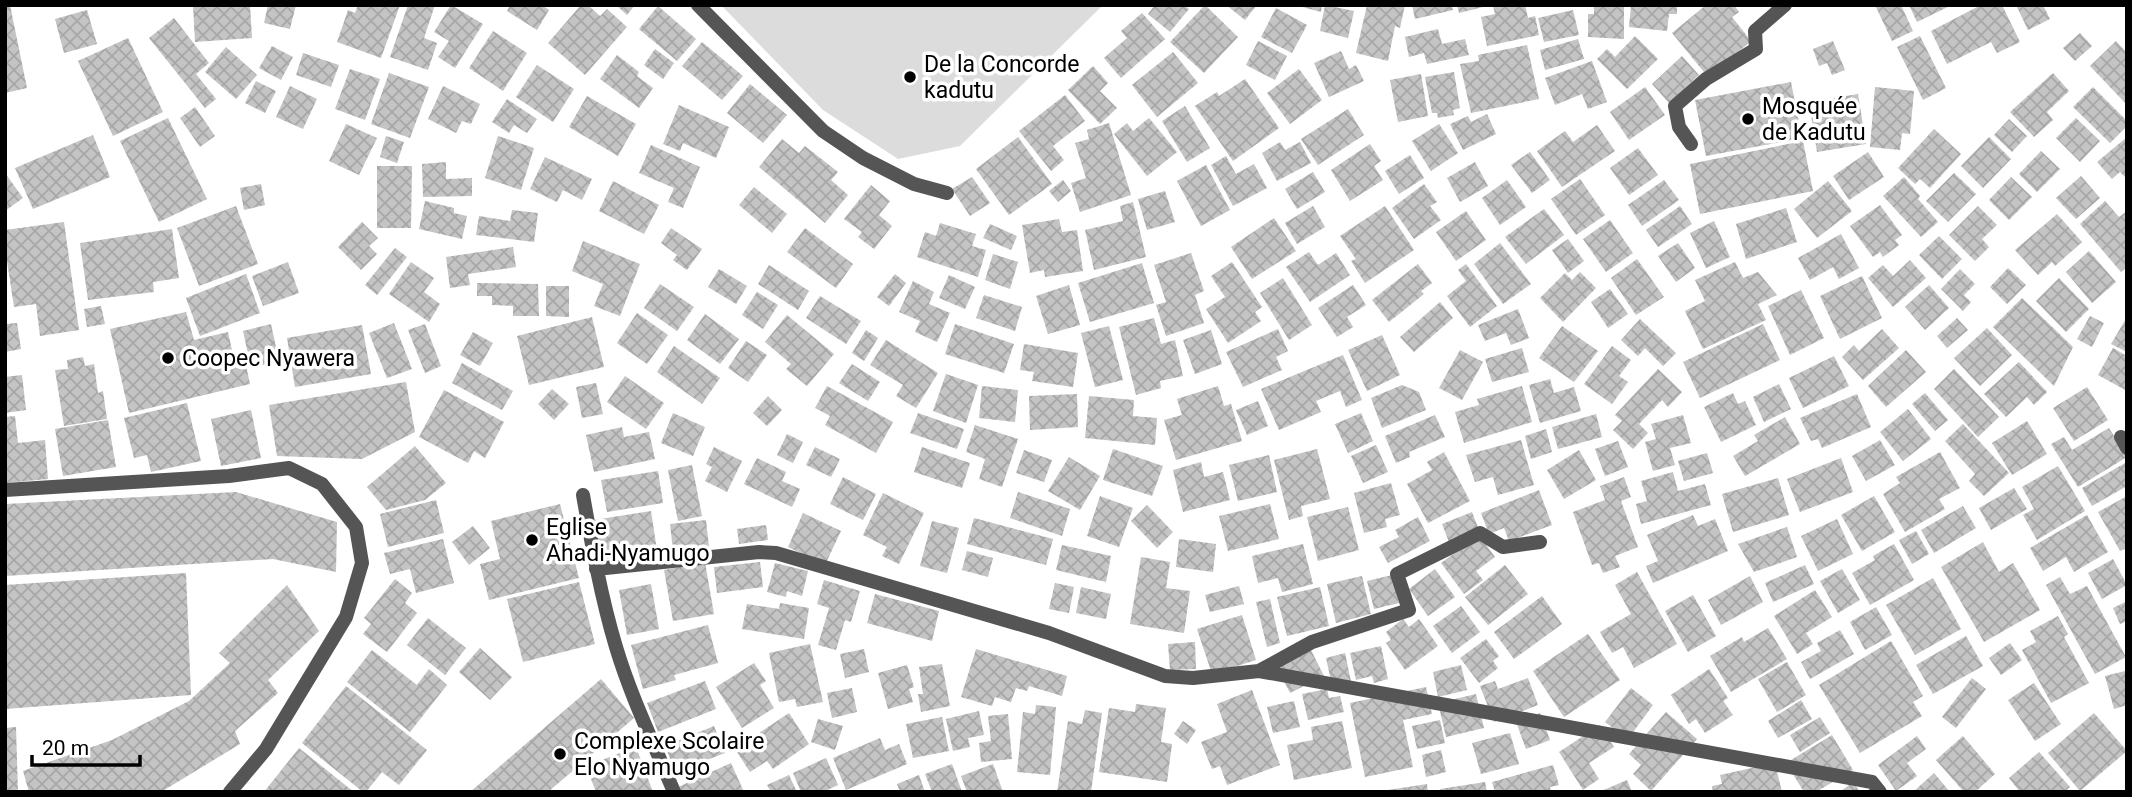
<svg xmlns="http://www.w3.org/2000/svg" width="2132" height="797" viewBox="0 0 2132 797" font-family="Roboto,sans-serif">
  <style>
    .pitch { fill: #dcdcdc }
    .building { fill: url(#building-cross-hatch) }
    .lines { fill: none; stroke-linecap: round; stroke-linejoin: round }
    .street { stroke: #555; stroke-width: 14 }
    .poi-dot { fill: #000; stroke: #fff; stroke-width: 2.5 }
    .labels { text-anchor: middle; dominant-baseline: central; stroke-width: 7; stroke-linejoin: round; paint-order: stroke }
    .poi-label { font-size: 23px; fill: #000; stroke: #fff; text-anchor: start }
  </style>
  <defs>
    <pattern id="building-cross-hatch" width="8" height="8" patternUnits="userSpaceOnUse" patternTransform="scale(1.75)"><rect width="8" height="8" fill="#c4c4c4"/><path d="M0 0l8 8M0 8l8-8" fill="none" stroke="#a7a7a7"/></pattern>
  </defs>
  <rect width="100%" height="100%" fill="#fff"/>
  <path class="pitch" d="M721,5H1103L960,146L898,159L823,110Z"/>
  <path class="building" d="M5,5H10L27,88L5,93Z
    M193,5H250L252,38L195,42Z
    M268,5H296L290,29L264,23Z
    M358,5H400L381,58L337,42L348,10L355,13Z
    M408,5H435L424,38L437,43L428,70L390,57Z
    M451,5L483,24L455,68L438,57L449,41L434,32Z
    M510,5H542L549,10L537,30L507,11Z
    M581,5H588L600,16L607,9L627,27L585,75L548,43Z
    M616,5H635L627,15Z
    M1155,5H1184L1189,9L1170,32L1148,14Z
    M1205,5L1238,37L1204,73L1170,42Z
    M1226,5H1257L1245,20Z
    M1295,5H1322L1321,12Z
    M1325,5L1354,11L1348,38L1320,31Z
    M1367,5H1405L1400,28L1395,26L1388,61L1356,53Z
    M1412,5H1452L1453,10L1415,19Z
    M1457,5H1487V6L1459,13Z
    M1525,5L1528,18L1535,16L1539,35L1487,46L1481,17L1495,14L1493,6Z
    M1594,5H1624V39L1588,37V14H1594Z
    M1631,5H1677V14H1669L1667,31L1629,27Z
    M1706,5H1734L1739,12L1732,17L1751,41L1708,77L1672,33Z
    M1875,5H1901L1913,31L1892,41Z
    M1909,5H1952L1917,22Z
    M1981,5H2002L2020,42L1997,53L1991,42L1947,64L1931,31Z
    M2016,5H2043L2050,19L2028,30Z
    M658,6L696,39L677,61L639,29Z
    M1276,8L1307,25L1292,53L1261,37Z
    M87,10L97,44L64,53L55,19Z
    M1573,10L1579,35L1544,42L1538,18Z
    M1142,13L1165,39L1121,78L1104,58L1127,38L1121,31Z
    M174,18L209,63L196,74L216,99L205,108L149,38Z
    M1438,29L1442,44L1465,39L1469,55L1427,64L1424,53L1409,57L1405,37Z
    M493,31L527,53L503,91L469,68Z
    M2080,33L2092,46L2075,61L2063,48Z
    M1635,36L1658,59L1627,89L1597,59L1607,49L1615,57Z
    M1920,36L1946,88L1923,100L1897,47Z
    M128,38L163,112L113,136L78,61Z
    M1578,39L1584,59L1545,70L1540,50Z
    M1258,41L1287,56L1275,80L1246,65Z
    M1833,41L1845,70L1832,75L1827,63L1819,66L1813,49Z
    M2116,41L2127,53V105L2090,66Z
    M702,42L743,76L722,100L682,66Z
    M1527,45L1539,99L1471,113L1460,64L1479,61L1478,55Z
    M272,46L293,57L281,80L259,68Z
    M226,47L257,75L236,99L205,72Z
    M655,49L674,63L663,79L644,65Z
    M1341,51L1349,69L1356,65L1364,81L1329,97L1314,63Z
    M1173,52L1198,83L1157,117L1132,85Z
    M303,53L339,65L331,87L296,75Z
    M617,55L639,72L637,76L653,88L639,108L600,79Z
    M1682,56L1699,75L1669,103L1652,84Z
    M1592,61L1607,102L1588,109L1582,94L1555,105L1545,78Z
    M537,65L574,89L553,122L516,97Z
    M1093,66L1108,83L1100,91L1117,108L1100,124L1068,90Z
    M350,69L380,79L365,120L335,109Z
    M1299,69L1322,100L1290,124L1267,93Z
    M1454,72L1460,108L1453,110L1454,115L1438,118L1437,113H1432L1425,77Z
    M389,73L429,87L410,138L371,124Z
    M2053,73L2069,91L2047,112L2053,120L2034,137L2010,112Z
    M1421,74L1428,116L1398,122L1390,80Z
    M1245,79L1279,128L1233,161L1195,106L1217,92L1219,96Z
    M256,81L276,91L265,113L245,103Z
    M1791,82L1802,138L1706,156L1695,100Z
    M750,84L787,115L763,143L727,113Z
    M290,86L317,99L303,129L276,117Z
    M443,86L480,104L471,124L462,121L456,133L428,119Z
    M1645,87L1665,115L1629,140L1610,112Z
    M1875,87L1914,91L1910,134L1902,133L1900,150L1870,147Z
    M2093,87L2127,121V126L2110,143L2073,107Z
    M1858,94L1866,144L1817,152L1809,102Z
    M1065,95L1085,121L1053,146L1064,160L1051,171L1019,131Z
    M587,96L636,124L618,156L569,127Z
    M507,99L537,119L527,133L514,125L509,133L492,122Z
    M679,105L729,127L716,158L683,143L680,151L663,144Z
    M1185,106L1210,148L1187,162L1162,121Z
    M195,107L215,136L200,147L180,118Z
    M1348,109L1364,135L1318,165L1301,139Z
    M1487,114L1496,134L1463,150L1450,124L1468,116L1471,122Z
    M168,118L207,199L159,222L120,141Z
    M1149,118L1177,152L1147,176L1114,134L1127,123L1133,131Z
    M2076,118L2100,141L2080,162L2056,138Z
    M2009,119L2027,136L2012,152L1994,135Z
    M1109,123L1131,195L1080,212L1071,183L1086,178L1075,143L1089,139L1087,130Z
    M346,124L377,138L359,175L329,161Z
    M1439,124L1458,153L1431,171L1412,141Z
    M1597,125L1615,151L1562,187L1537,151L1565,131L1573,142Z
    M1934,129L1961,154L1930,188L1920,179L1915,184L1898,168Z
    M93,135L110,177L33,209L15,168Z
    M386,136L404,142L397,163L380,157Z
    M498,136L534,148L521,190L485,178Z
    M1018,137L1052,184L1009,215L976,169Z
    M1989,137L2011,159L1983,188L1961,166Z
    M2127,137V179L2120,172L2112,179L2097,162Z
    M782,139L799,153L805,146L838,172L831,180L848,195L825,223L759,167Z
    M1803,141L1813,191L1700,214L1690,164Z
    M1280,142L1285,150L1300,142L1311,163L1277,181L1262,153Z
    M1370,144L1381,161L1374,166L1383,180L1350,201L1331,170Z
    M651,145L700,167L683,208L668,202L674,188L639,173Z
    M1638,148L1658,175L1629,195L1610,168Z
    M2041,151L2060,169L2037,192L2019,174Z
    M1530,152L1550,180L1532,193L1511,165Z
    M1868,152L1884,177L1849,200L1833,176Z
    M1410,155L1424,178L1399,194L1385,171Z
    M1226,156L1236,174L1254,164L1267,188L1233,206L1211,165Z
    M545,157L592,179L582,200L563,190L557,202L530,189Z
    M446,162V179L472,178V196L423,197L422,164Z
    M1475,162L1488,186L1460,202L1447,178Z
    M1206,165L1230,210L1201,226L1177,181Z
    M377,166H412L411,228H377Z
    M1313,172L1325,192L1297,209L1285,189Z
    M5,173L23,198L5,211Z
    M1954,173L1976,194L1948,222L1926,201Z
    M2081,176L2100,198L2076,219L2056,198Z
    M972,177L990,203L970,216L952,189Z
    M1904,177L1920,196L1918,199L1938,222L1921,237L1883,196Z
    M2011,177L2032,197L2009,220L1989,200Z
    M1580,179L1605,215L1576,235L1551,199Z
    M1063,180L1071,191L1058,202L1049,191Z
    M1507,180L1526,207L1500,225L1482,198Z
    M1664,180L1679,200L1642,226L1628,205Z
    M613,181L659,205L644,234L599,211Z
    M1828,181L1852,211L1817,238L1794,209Z
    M261,184L265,205L244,210L240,188Z
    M1424,184L1437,202L1430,206L1441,220L1414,239L1392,208Z
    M871,185L890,201L879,215L892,226L874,249L858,237L862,232L844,219Z
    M754,187L787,214L772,233L739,205Z
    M1165,191L1175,222L1147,230L1138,199Z
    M425,201L454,208V213L467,216L462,239L419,229Z
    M2105,201L2119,217L2127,211V267L2121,272L2080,224Z
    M1133,202L1146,257L1094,270L1085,230L1123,221L1120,206Z
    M1880,205L1902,235L1895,240L1899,245L1883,257L1880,252L1873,257L1850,226Z
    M236,206L258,264L199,286L177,228Z
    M1313,206L1325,227L1297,244L1285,223Z
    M1385,206L1414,250L1365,283L1351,261L1356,259L1340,236Z
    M1680,206L1692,224L1658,247L1646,230Z
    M1978,206L1997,225L1982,239L1989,247L1975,261L1949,235Z
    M1786,208L1797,242L1746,259L1736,224Z
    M1544,209L1564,235L1526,264L1505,237Z
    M512,210L538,213L534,242L476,235L479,216L510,221Z
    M1466,211L1486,240L1456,261L1436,232Z
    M2057,214L2082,242L2055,266L2052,262L2038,275L2015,250Z
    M1274,218L1296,251L1252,279L1231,247Z
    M1059,219L1062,232L1077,230L1083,271L1045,277L1044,270L1030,273L1022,225Z
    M1610,220L1633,253L1606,272L1583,239Z
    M1714,221L1730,257L1706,268L1690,233Z
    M64,222L79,330L40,336L36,304L14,307L5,248V230Z
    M362,222L378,238L369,246L377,254L361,270L338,247Z
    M940,223L976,234L972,246L986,250L978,277L917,257L925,232L936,236Z
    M990,224L1017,236L1011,250L983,238Z
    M671,228L702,249L687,270L673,260L677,255L661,243Z
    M805,228L853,264L836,288L787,252Z
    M172,229L179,278L153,282L154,292L88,300L80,243Z
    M1841,234L1859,268L1839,279L1833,267L1810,280L1798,258Z
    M1939,236L1962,259L1942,279L1919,255Z
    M1568,239L1584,261L1568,273L1552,250Z
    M583,241L640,264L620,316L594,306L603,284L572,271Z
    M1500,243L1531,284L1503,304L1474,264Z
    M1678,243L1695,268L1676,282L1658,256Z
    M513,247L516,267L468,274L470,285L450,288L446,257Z
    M395,248L407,257L377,295L365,285Z
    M2089,251L2116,282L2092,303L2066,272Z
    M1309,252L1318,265L1336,253L1350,275L1310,302L1286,267Z
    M1191,253L1204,291L1195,295L1204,323L1166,336L1156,305L1166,302L1154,265Z
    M993,254L1018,262L1010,289L985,280Z
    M1637,259L1664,297L1636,315L1611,278Z
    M1910,260L1926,278L1893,307L1868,278L1883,265L1893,276Z
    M288,262L299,293L263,306L252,276Z
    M411,262L434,278L424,292L440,304L429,322L389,294Z
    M1232,262L1262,307L1255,312L1261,321L1228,343L1206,309L1225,297L1211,276Z
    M1735,262L1743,278L1758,272L1777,295L1758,304L1766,320L1703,349L1685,311L1705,301L1695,280Z
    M1142,263L1154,303L1090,322L1078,283Z
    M1418,264L1432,283L1421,291L1424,294L1389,322L1372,300Z
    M1466,264L1497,306L1470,327L1447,296L1466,281L1458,270Z
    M769,265L809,291L798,310L758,284Z
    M2008,268L2026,285L2007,304L1990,287Z
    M719,269L747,286L736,304L708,287Z
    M1960,269L1975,284L1964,295L1971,302L1963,311L1941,289Z
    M1580,272L1596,288L1563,322L1540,298L1565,273L1572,280Z
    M246,274L260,313L200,336L186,298Z
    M895,274L906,283L889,306L877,297Z
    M949,275L975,287L965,309L939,298Z
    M1862,276L1882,318L1840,339L1820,296Z
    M1283,278L1312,325L1289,340L1260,293Z
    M2059,278L2089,309L2066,332L2036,301Z
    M913,281L934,292L929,304L950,313L937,342L915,332L920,321L899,312Z
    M477,283L538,284L539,316H513V306L492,305V296H477Z
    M660,284L694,307L677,331L644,308Z
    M1069,285L1080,325L1048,334L1036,296Z
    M1353,285L1366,305L1347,317L1353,327L1337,337L1318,308Z
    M1929,285L1949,308L1925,330L1905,307Z
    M546,286H569V317L546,316Z
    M1610,289L1628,314L1608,328L1591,302Z
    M1801,290L1824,338L1790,355L1768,306Z
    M757,292L778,305L763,329L742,315Z
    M984,295L1022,307L1015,331L976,318Z
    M820,296L861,321L846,344L806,318Z
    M2022,298L2073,347L2054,386L1993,327Z
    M1440,302L1453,318L1414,352L1400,337Z
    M101,306L105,324L87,327L84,309Z
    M1518,309L1529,338L1511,345L1506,333L1485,341L1478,325Z
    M186,312L194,340L228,332L236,368L246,365L250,384L129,413L110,329Z
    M637,313L668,335L647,364L617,343Z
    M705,314L739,339L720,364L687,340Z
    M787,315L834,354L807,386L786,369L791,364L765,342Z
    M2090,316L2104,323L2092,347L2077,339Z
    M592,317L604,367L529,385L517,336Z
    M2127,317V352L2111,344Z
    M1154,318L1161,344L1175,340L1183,376L1160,381L1161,388L1136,395L1119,327Z
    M1957,318L1968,330L1947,348L1937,336Z
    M1640,319L1676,353L1663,366L1645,348L1638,356L1621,340Z
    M17,323L21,349L5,352V324Z
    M394,323L412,369L387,378L369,333Z
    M271,324L279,361L251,368L243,331Z
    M425,324L441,366L425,373L408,330Z
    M955,324L1014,344L1004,373L945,354Z
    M1763,324L1780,360L1700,398L1683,362Z
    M362,325L371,374L295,387L287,338Z
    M1109,326L1123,380L1095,387L1081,333Z
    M1562,326L1598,351L1574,382L1539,358Z
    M1987,328L2012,355L1980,386L1954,358Z
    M1278,329L1288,351L1276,357L1282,370L1243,387L1226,352Z
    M1882,329L1899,348L1863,380L1842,357L1854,345L1859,351Z
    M866,330L878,338L864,361L852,353Z
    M1211,330L1222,364L1195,374L1183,340Z
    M473,332L493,343L480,366L460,355Z
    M1382,335L1400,375L1367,391L1348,350Z
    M886,340L938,373L916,408L896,396L903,385L870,365Z
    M746,341L767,355L748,382L728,368Z
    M1024,344L1078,353L1073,387L1032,381L1034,372L1020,370Z
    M674,346L720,378L702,404L657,372Z
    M1612,346L1631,360L1619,376L1628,382L1612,404L1584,384Z
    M1522,348L1529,372L1492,382L1485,359Z
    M2113,348L2127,356V391L2098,375Z
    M1460,350L1483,362L1462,400L1439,388Z
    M1906,350L1926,372L1886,407L1868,386Z
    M1343,355L1362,400L1346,407L1340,391L1316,401L1321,412L1279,430L1261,389Z
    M1834,356L1849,386L1803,408L1789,378Z
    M83,357L85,366L94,364L98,393L103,391L107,419L64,426L55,370L68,369L67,360Z
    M2019,362L2047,392L2034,405L2027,397L2006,417L1984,394Z
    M462,363L513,391L502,410L452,383Z
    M852,364L880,382L868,401L839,383Z
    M1658,369L1682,392L1668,407L1662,400L1639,424L1648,433L1633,449L1613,430L1622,421L1615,415Z
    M1954,369L1999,417L1978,437L1934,389Z
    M946,374L978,385L966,423L933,411Z
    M22,375L26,410L5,413V377Z
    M625,376L664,403L646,429L607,402Z
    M1550,379L1554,393L1574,387L1581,411L1540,423L1529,385Z
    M406,382L415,432L362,459L277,456L269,405Z
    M596,383L603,414L582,418L576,387Z
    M1779,384L1791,409L1764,422L1753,397Z
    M1402,385L1419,392L1426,410L1382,428L1371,398Z
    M827,386L893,422L876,453L825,425L830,416L815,408Z
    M982,386L1018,390L1015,422L979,418Z
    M1218,386L1224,406L1231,404L1242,441L1176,460L1164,420L1182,415L1177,399Z
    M1522,386L1532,422L1464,443L1455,412L1479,405L1477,399Z
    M2087,387L2108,420L2074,441L2053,408Z
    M552,389L569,404L554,420L538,404Z
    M444,390L504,422L485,458L474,451L468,463L419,437Z
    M1733,393L1738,404L1745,401L1756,425L1721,442L1704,407Z
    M1925,393L1948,420L1935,431L1912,404Z
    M1077,394L1078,427L1030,430L1029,396Z
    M1857,394L1871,427L1822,448L1818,439L1811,441L1800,418Z
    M768,396L782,410L767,426L753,413Z
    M1089,396L1134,400L1133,416L1157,418L1155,445L1085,438Z
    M1258,401L1268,426L1247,435L1236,410Z
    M187,403L201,461L151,472L147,455L134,458L124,418Z
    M1908,409L1931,439L1903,461L1880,432Z
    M251,410L261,458L221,466L211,419Z
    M673,413L705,427L693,456L661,443Z
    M918,413L964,429L957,449L910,433Z
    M1361,413L1373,441L1348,453L1335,424Z
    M1596,414L1602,437L1558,449L1552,427Z
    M1435,415L1445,437L1409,452L1410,457L1396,463L1385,436Z
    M1683,415L1691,443L1670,448L1675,465L1653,471L1645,442L1656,439L1651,424Z
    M15,416L18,443L45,440L48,479L5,483V417Z
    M1785,417L1800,444L1745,476L1733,456L1758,441L1754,435Z
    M108,420L116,467L63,476L55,429Z
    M2027,421L2047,454L2012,475L1992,443Z
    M1963,424L2009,473L1984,496L1969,481L1975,474L1945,441Z
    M975,425L1018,439L1002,487L979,479L985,459L966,452Z
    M622,427L624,437L649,432L655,459L594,472L586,435Z
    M2109,428L2127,457L2078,487L2051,444L2064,437L2072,450Z
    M1546,429L1552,452L1531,459L1525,436Z
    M787,434L803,442L793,463L777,455Z
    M1521,440L1534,485L1498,495L1493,477L1475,482L1466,455Z
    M1880,440L1895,465L1866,481L1852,456Z
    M1618,441L1628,467L1605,476L1595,449Z
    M1376,445L1388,472L1363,483L1351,456Z
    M415,446L446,483L425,500L386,510L367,487Z
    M714,447L742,461L727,492L705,481L712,467L706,464Z
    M815,447L840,459L831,477L806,465Z
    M922,447L970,463L962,488L914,472Z
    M1113,449L1163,466L1152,496L1103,480Z
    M1317,449L1330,499L1301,506L1303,516L1289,520L1274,460Z
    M1024,450L1052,460L1044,482L1016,473Z
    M1579,450L1596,480L1564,499L1547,470Z
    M1444,452L1470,501L1428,523L1407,484L1432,470L1427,462Z
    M1940,452L1960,488L1939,499L1945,509L1905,532L1883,494L1900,483L1896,477Z
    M1707,453L1713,473L1684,481L1678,461Z
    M1269,455L1277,492L1238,501L1229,465Z
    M1069,457L1100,476L1080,510L1048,491Z
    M757,458L786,472L782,481L800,489L792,507L744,484Z
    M1841,458L1853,492L1800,512L1787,479Z
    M1201,462L1204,477L1223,472L1230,500L1183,512L1173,470Z
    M2125,463L2127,486L2092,506L2082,488Z
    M692,465L702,516L678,521L668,470Z
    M2058,466L2085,511L2037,540L2023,515L2034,509L2022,487Z
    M658,471L663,503L607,512L601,480Z
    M1673,472L1678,491L1705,484L1711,505L1641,524L1636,504L1647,501L1641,481Z
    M843,477L876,494L863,520L830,504Z
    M1624,477L1631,497L1621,501L1638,547L1615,556L1620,567L1603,573L1599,563L1592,565L1573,512L1605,500L1600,486Z
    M1778,478L1789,515L1733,532L1722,494Z
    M1391,483L1400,515L1385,519L1387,527L1364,533L1354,493Z
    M2014,488L2027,509L1991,530L1979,508Z
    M1539,490L1552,525L1509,541L1504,528L1489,534L1481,513Z
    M236,492L337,522L336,572L273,559L5,576V504Z
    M1018,492L1070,509L1062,536L1010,518Z
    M883,493L924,513L899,564L882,556L887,547L863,535Z
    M1100,496L1133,508L1119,547L1087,536Z
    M1874,496L1895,532L1862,551L1841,515Z
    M2127,496V548L2120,551L2098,512Z
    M436,500L444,533L388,547L380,514Z
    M560,504L579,578L489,600L480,564L500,559L491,521Z
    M1270,504L1279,539L1228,551L1219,516Z
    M1147,505L1173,532L1157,548L1131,521Z
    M1963,506L1976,528L1934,553L1921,530Z
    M1348,507L1359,550L1318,561L1307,517Z
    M651,511L657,550L601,560L594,520Z
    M1472,512L1479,530L1449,542L1442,524Z
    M803,513L841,531L825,565L788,547Z
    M1693,515L1698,526L1715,519L1728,551L1653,583L1646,566L1658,561L1647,535Z
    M2087,515L2108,552L2074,572L2066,557L2043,571L2030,548Z
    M1418,517L1430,541L1388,563L1379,547L1399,537L1395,530Z
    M974,518L1053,539L1046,565L967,544Z
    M1837,519L1853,554L1818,571L1801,536Z
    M706,520L710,556L674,560L670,524Z
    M932,521L959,528L947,573L920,566Z
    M766,525L768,540L739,544L737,529Z
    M473,526L490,548L469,565L452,542Z
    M1787,527L1797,557L1754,572L1738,544Z
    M1916,531L1929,554L1912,564L1899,540Z
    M1479,535L1495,557L1476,571L1483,580L1464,594L1441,563Z
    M443,539L454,583L416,593L410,569L390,574L384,553Z
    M1179,539L1216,544L1213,572L1176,567Z
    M1983,542L1999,572L2013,563L2040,610L1984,642L1941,567Z
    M1303,544L1313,584L1282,592L1278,578L1258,583L1252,556Z
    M1894,544L1914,580L1870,605L1852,573L1875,560L1873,556Z
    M1062,545L1111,556L1106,582L1056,570Z
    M967,551L993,558L988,577L962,570Z
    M1141,557L1170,562L1166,588L1190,591L1184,633L1130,624Z
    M2113,559L2127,585L2102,599L2088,573Z
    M705,562L714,614L673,621L664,570Z
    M760,562L763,587L717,593L714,567Z
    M775,563L808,571L802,596L787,591L786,597L767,592Z
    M1505,565L1528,594L1488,625L1465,597Z
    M1805,565L1814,584L1773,602L1765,583Z
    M1435,569L1455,597L1428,616L1409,589Z
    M1842,569L1860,600L1838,613L1820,581Z
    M1637,572L1677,644L1634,668L1623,647L1612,653L1600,632L1631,614L1615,585Z
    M186,573L191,695L5,709V585Z
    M1392,575L1399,603L1374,609L1367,581Z
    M1362,576L1371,614L1336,623L1327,584Z
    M1750,576L1763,602L1721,625L1708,600Z
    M2060,577L2070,594L2087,586L2126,657L2095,674L2046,585Z
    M1933,578L1961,629L1915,655L1886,605Z
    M395,579L412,593L405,603L417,613L387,652L363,634L371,624L364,618Z
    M824,580L860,591L851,622L845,620L836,650L818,645L829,608L817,604Z
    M579,582L595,644L523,662L507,599Z
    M1055,583L1074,587L1069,613L1049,609Z
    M651,584L659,629L627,635L619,590Z
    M287,585L319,631L268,680L278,693L235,731L240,744L161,792H29L23,771L112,740L189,701L230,663L219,653Z
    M1239,586L1244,604L1210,612L1205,595Z
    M1081,587L1111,594L1106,619L1076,613Z
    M1320,587L1329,626L1287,636L1277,597Z
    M1815,590L1832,617L1806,633L1813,644L1797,654L1774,616Z
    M875,594L939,611L932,641L867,623Z
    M1693,595L1716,636L1688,652L1665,611Z
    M1542,596L1562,624L1514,659L1494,632Z
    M1270,599L1280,643L1267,647L1256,602Z
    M2127,601V621L2120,624L2113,608Z
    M780,603L809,608L804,639L742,629L747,604L779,609Z
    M1461,606L1480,632L1452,653L1433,626Z
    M1876,607L1892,635L1865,650L1850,622Z
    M1242,615L1256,660L1212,674L1197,629Z
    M2058,616L2068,634L2064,637L2089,683L2051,703L2022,650L2036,642L2030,631Z
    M428,618L466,648L445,675L407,645Z
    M1403,619L1409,627L1419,619L1438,646L1405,670L1386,643L1391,640L1386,632Z
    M708,625L718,663L674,675L676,680L643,689L631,645Z
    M1768,628L1787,659L1731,692L1710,656L1742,637L1744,642Z
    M1840,630L1854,654L1810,679L1801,662L1821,651L1817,643Z
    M1588,634L1620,680L1564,717L1533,671Z
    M1966,636L1983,666L1933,694L1916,665Z
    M1486,639L1499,656L1493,661L1498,668L1479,683L1460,658Z
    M1891,641L1923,696L1913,702L1922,716L1860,753L1819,685Z
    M1195,642L1196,669L1170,670L1168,644Z
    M2010,643L2022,660L2001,675L1989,658Z
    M810,644L823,702L797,707L795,699L779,702L769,653Z
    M1381,646L1388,679L1374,683L1372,676L1356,680L1350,653Z
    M480,648L512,677L490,700L459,672Z
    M864,649L869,672L845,678L840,654Z
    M976,649L1067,676L1062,696L1029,686L1027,691L1016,688L1011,702L995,697L992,706L961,697Z
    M372,650L417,685L429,669L447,685L410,732L347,682Z
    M1311,650L1324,676L1290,693L1277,667Z
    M1345,653L1352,686L1333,690L1326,658Z
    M1787,662L1806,695L1777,712L1758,679Z
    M754,663L766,681L760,685L774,708L742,728L716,687Z
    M942,664L950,706L921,712L918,694H923L919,667Z
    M907,665L914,687L909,689L913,702L888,709L878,673Z
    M1461,665L1467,690L1438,697L1433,672Z
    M1709,669L1728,698L1723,701L1733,715L1705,733L1696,719L1689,724L1671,695Z
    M2125,671L2127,705L2114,709L2105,676Z
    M1528,678L1538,705L1494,722L1480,686L1495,681L1498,689Z
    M1972,678L1986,689L1956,728L1942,717Z
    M601,679L634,718L548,792H470Z
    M705,681L716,709L658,732L647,703Z
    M2034,683L2061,724L2035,741L2008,700Z
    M346,686L427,750L399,785L382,772L366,792H363L302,743Z
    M1426,687L1432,714L1403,720L1413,767L1365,777L1350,703Z
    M852,688L857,712L832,718L827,693Z
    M1631,688L1653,705L1628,739L1605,722Z
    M1327,689L1329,698L1340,696L1344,712L1308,720L1302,694Z
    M1252,690L1280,765L1227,785L1220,766L1212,769L1201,742L1227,732L1217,704Z
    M1476,694L1484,728L1446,737L1438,703Z
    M1801,700L1812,719L1778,738L1768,721Z
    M1294,701L1300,727L1273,733L1267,707Z
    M1136,704L1166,708L1161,742L1172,744L1167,782L1099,772L1109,708L1135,712Z
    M1036,705L1056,707L1050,775L1017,772L1023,712L1035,714Z
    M1085,710L1102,713L1091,792H1057L1068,721L1082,724Z
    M979,711L984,735L968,738L970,747L953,751L946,719Z
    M1666,712L1697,739L1651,791L1633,774L1641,765L1629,754Z
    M789,713L809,744L773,769L767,761L750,772L735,749Z
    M1540,713L1550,740L1526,749L1516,722Z
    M2094,713L2127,751L2080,791L2048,753Z
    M1008,714L1012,759L981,762L979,743L991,741L988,716Z
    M942,717L949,751L913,758L906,724Z
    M1820,717L1830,733L1800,752L1790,735Z
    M818,719L843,726L835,750L811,742Z
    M1440,720L1445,743L1417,749L1412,726Z
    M1183,721L1196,730L1187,744L1174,734Z
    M1342,721L1352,768L1294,780L1287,745L1313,740L1311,727Z
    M1600,725L1614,747L1589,763L1599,779L1583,790L1559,752Z
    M714,726L725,753L704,761L707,765L677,776L665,746Z
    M16,727L18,792H5V728Z
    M1510,733L1519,764L1481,774L1472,743Z
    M1832,735L1853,770L1816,792H1804L1786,763Z
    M1917,736L1926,749L1907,763L1917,776L1896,791L1878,765Z
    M1963,736L1995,774L1975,792H1964L1936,760Z
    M880,738L885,750L899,744L907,764L846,790L833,758Z
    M636,747L653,792H596L586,766Z
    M299,748L354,792H264Z
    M1441,750L1446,772L1426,777L1422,755Z
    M2039,752L2070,787L2064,792H2020L2009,778Z
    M826,758L838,785L823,792H801L793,773Z
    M731,763L744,792H680L678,787Z
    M1775,763L1782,792H1713L1712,786L1722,784L1720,775Z
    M952,764L962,792H932L925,774Z
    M993,764L1003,792H967L961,776Z
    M1553,765L1559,785L1550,787L1551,792H1495L1492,782Z
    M1934,773L1950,792H1913Z
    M789,775L797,792H771L767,785Z
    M919,775L925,792H900L897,784Z
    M1627,780L1632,792H1599Z
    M1485,782L1487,792H1441L1440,789Z
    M1853,782L1860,792H1840Z
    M1427,784L1428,792H1388V790Z"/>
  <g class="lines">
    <path class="street" d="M698,5L823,131L863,158L914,184L947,193
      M1691,144L1679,127L1675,106L1706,79L1756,49L1755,31L1785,5
      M2121,437L2127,448
      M5,490L229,476L289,468L322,484L356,527L362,563L346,617L266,749L230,792
      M583,495C592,546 601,597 616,647C631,697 654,744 674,792
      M596,569L759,552L776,553L1049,633L1165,676L1193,678L1259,671L1312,642L1409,610L1397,574L1480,533L1503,547L1540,542
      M1259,671L1872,782L1880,792"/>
  </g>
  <g class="poi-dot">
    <circle cx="910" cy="77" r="7"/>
    <circle cx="1748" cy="119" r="7"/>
    <circle cx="168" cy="358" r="7"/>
    <circle cx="532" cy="540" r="7"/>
    <circle cx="560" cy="754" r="7"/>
  </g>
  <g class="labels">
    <g class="poi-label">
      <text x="924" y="64">De la Concorde<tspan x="924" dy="26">kadutu</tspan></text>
      <text x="1762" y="106">Mosquée<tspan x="1762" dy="26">de Kadutu</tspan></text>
      <text x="182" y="358">Coopec Nyawera</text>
      <text x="546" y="527">Eglise<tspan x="546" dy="26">Ahadi-Nyamugo</tspan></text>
      <text x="574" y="741">Complexe Scolaire<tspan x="574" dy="26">Elo Nyamugo</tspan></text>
    </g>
  </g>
  <rect width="2132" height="797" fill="none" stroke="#000000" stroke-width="14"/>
  <path d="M32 755v10h108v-10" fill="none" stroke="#000000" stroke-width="3.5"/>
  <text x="42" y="755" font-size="21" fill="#000000" stroke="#ffffff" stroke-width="5" paint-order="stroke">20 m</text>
</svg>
